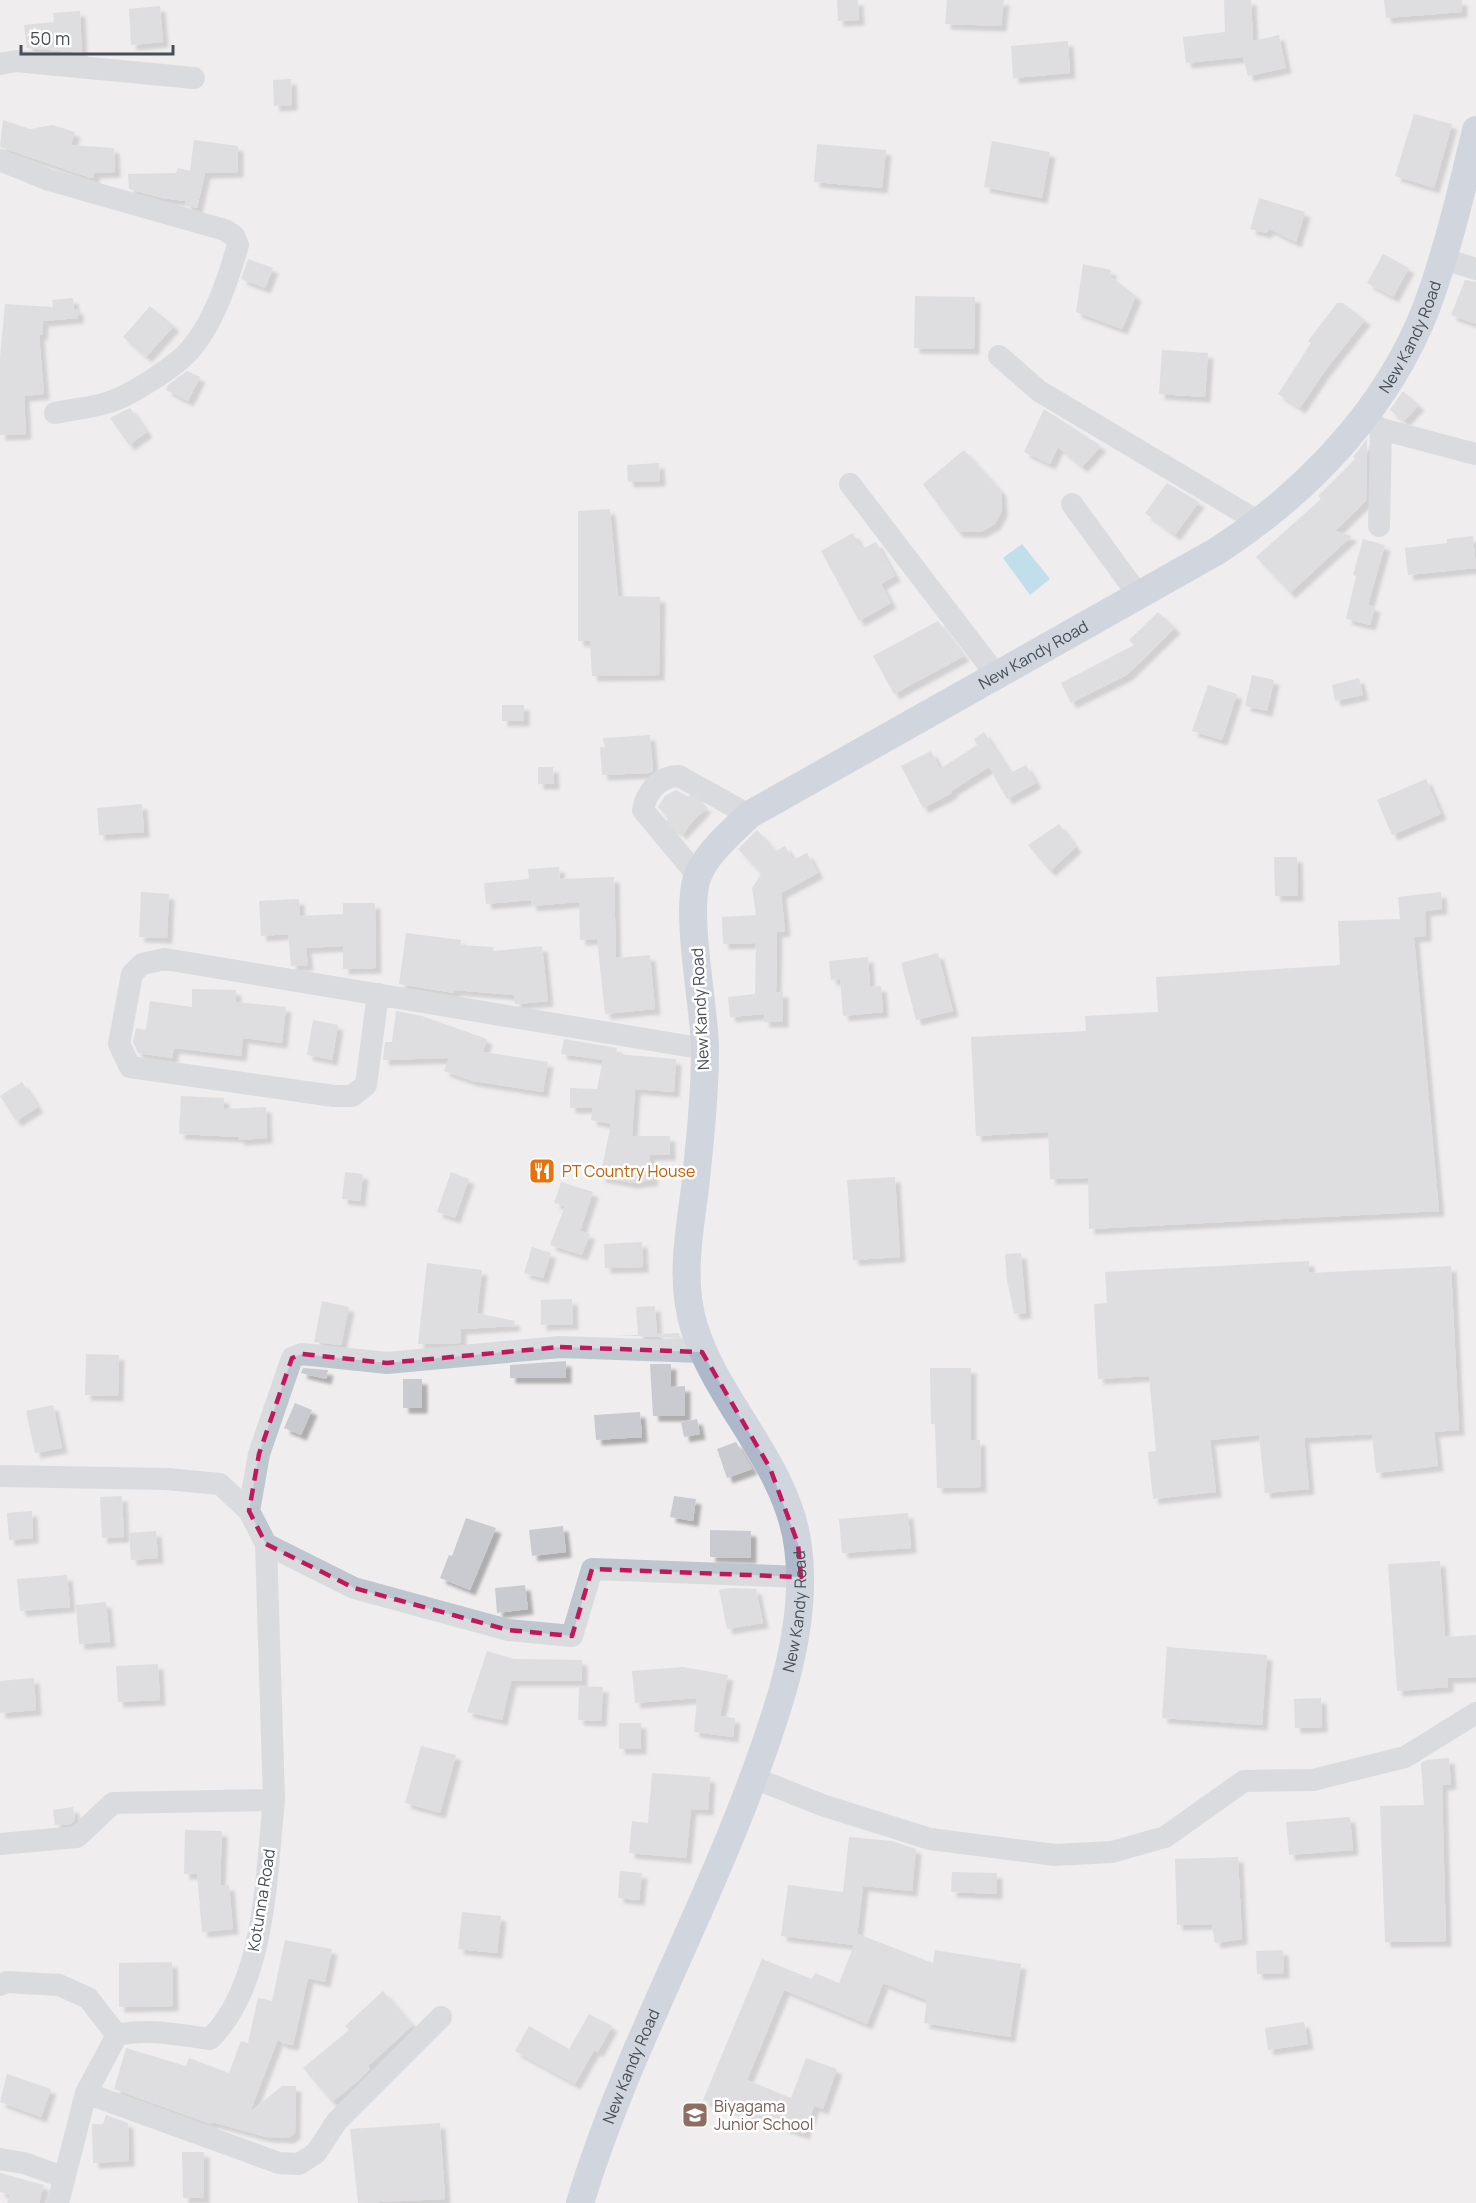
<svg xmlns="http://www.w3.org/2000/svg" width="1476" height="2203" viewBox="0 0 1476 2203" font-family="Manrope,sans-serif">
  <style>
    .water { fill: #8acce8 }
    .building { fill: #cacbd1; filter: url(#shadow) }
    .lines { fill: none; stroke-linecap: round; stroke-linejoin: round }
    .minor-tunnel { stroke: #cdcdcf; stroke-width: 22; stroke-dasharray: 22 11; stroke-linecap: butt }
    .minor { stroke: #bec6cf; stroke-width: 22 }
    .major { stroke: #adb9cb; stroke-width: 28 }
    .marked { fill: none; stroke: #c2185b; stroke-width: 4.5; stroke-dasharray: 12 8; stroke-linejoin: round }
    .labels { text-anchor: middle; dominant-baseline: central; stroke-width: 5; stroke-linejoin: round; paint-order: stroke }
    .street-label { font-size: 16px; fill: #464e59; stroke: #fff }
    .food-label { font-size: 16px; fill: #c56008; stroke: #fff; text-anchor: start }
    .education-label { font-size: 16px; fill: #785e54; stroke: #fff; text-anchor: start }
  </style>
  <defs>
    <filter id="shadow"><feDropShadow dx="5.5" dy="5.5" stdDeviation="1.5" flood-color="#0004"/></filter>
  </defs>
  <rect width="100%" height="100%" fill="#efeded"/>
  <path class="water" d="M1022,544L1050,579L1030,595L1003,558Z"/>
  <path class="building" d="M837,0H858L859,20L838,21Z
    M947,0H1004L1001,26L945,24Z
    M1224,0H1251L1253,41L1279,35L1286,68L1248,76L1243,57L1186,63L1183,37L1225,32Z
    M1384,0H1462V12L1386,18Z
    M160,6L163,42L131,45L129,9Z
    M80,11L82,53L27,48L24,25L54,22L53,13Z
    M1068,41L1070,73L1013,78L1011,46Z
    M291,79L292,105L274,106L273,80Z
    M1414,114L1452,124L1434,188L1395,176Z
    M3,120L30,129L53,125L75,132L71,145L114,148L115,172L94,173V178H91L0,147Z
    M194,140L238,146V172L205,173L197,208L185,205L186,201L162,198L129,189L128,174L176,173L178,168L190,171Z
    M992,141L1050,152L1042,198L984,187Z
    M817,144L886,150L882,188L814,182Z
    M1259,198L1305,212L1296,242L1269,229L1266,233L1250,229Z
    M1383,254L1409,268L1393,297L1367,283Z
    M248,259L273,268L265,288L241,279Z
    M1083,264L1111,270L1110,276L1136,296L1122,329L1076,312Z
    M1465,280L1476,282V324L1451,315Z
    M915,296L975,297L974,349L914,348Z
    M73,298L74,309H78V318L43,321L42,335H39L44,394L24,396L26,434L0,435V357L5,304L53,307L52,300Z
    M1337,303H1343L1365,320L1324,372L1300,408L1278,394L1311,343L1308,341Z
    M150,306L174,326L146,357L123,337Z
    M1162,350L1208,353L1205,397L1159,394Z
    M187,371L200,377L188,401L166,390L168,385Z
    M1403,391L1419,405L1404,421L1390,410Z
    M130,408L147,432L129,445L110,418Z
    M1044,409L1101,446L1082,467L1058,447L1050,464L1024,452Z
    M1367,439L1366,501L1335,531L1352,536L1290,593L1256,557L1321,499L1318,496L1355,459L1353,457Z
    M964,450L1001,491L1002,511L995,524L981,532H958L923,484Z
    M659,463L660,481L628,482L627,465Z
    M1167,483L1199,502L1175,535L1145,513Z
    M610,509L618,596L660,597L659,675L592,676L590,641H578V511Z
    M853,533L862,549L876,542L895,576L881,584L891,603L859,621L821,551Z
    M1473,536L1476,568L1408,575L1405,548L1447,543V539Z
    M1363,539L1385,545L1368,605L1375,607L1370,625L1346,619L1356,576L1353,575Z
    M1158,612L1175,628L1127,675L1071,703L1061,683L1134,645L1129,640Z
    M938,621L964,656L894,694L873,656Z
    M1252,675L1274,680L1267,711L1245,706Z
    M1359,678L1363,695L1335,701L1332,685Z
    M1208,685L1237,694L1222,740L1192,731Z
    M502,705H524V721H502Z
    M984,732L1010,773L1026,765L1036,783L1007,799L989,767L951,791L952,793L923,808L901,766L931,751L940,769L977,745L974,739Z
    M650,735L653,771L649,773L602,775L600,747H605L603,738Z
    M538,767H553L554,784H538Z
    M1426,779L1441,814L1392,835L1377,800Z
    M676,790L706,807L681,834L658,807L665,796Z
    M142,804L144,832L99,835L97,808Z
    M1059,824L1076,847L1050,871L1028,845Z
    M757,830L776,851L785,846L793,860L807,853L818,873L781,893L785,931L777,932L776,992H783V1022H764V1014L730,1017L728,997L755,994L756,943L723,944L722,917L756,915L752,888L761,874L738,849Z
    M1274,857H1297L1298,896H1275Z
    M559,867L560,879L614,877L616,958L650,955L655,1009L605,1014L597,939L580,940L579,902L531,906V900L486,904L484,883L529,879L528,869Z
    M141,892L169,894L167,938L139,937Z
    M1441,892L1442,909L1425,911L1426,936L1414,937L1439,1211L1089,1229L1088,1178L1050,1179L1048,1132L976,1136L971,1037L1086,1031L1085,1016L1158,1012L1156,977L1340,965L1338,921L1400,919L1398,897Z
    M299,899L300,916L343,914V903H375L376,968L343,969V946L306,948L308,965L291,966L288,934L261,936L259,901Z
    M406,933L461,940L460,945L494,947L493,951L542,946L548,1001L518,1004H515L514,995L454,990V993L399,984Z
    M938,953L953,1011L916,1020L901,963Z
    M868,957L870,987L881,986L883,1012L843,1016L840,979L831,980L829,961Z
    M192,989L236,990V1002L286,1007L282,1043L243,1038L241,1056L174,1048L172,1058L138,1053L133,1042L136,1028L146,1030L150,1001L192,1007Z
    M396,1011L422,1016L487,1039L483,1052L548,1062L543,1092L473,1081L444,1071L449,1058L383,1060L385,1042H392Z
    M313,1020L338,1025L332,1060L307,1055Z
    M564,1039L617,1048L616,1054L676,1059L674,1092L635,1089L632,1136H670V1155H649L653,1180L633,1183L600,1177L611,1124L591,1120L593,1108H570V1088L597,1089L603,1060L561,1054Z
    M22,1082L38,1107L16,1121L0,1096Z
    M181,1096L224,1098V1109L266,1107L267,1138L239,1140V1137L179,1134Z
    M345,1172L363,1174L360,1201L342,1199Z
    M451,1172L469,1179L455,1218L437,1212Z
    M895,1177L900,1257L853,1260L847,1180Z
    M561,1182L593,1192L580,1231L590,1234L582,1255L550,1245L565,1206L554,1203Z
    M642,1242L643,1267L605,1268L604,1244Z
    M532,1247L551,1253L543,1278L524,1273Z
    M1021,1253L1026,1313L1014,1314L1007,1280L1005,1254Z
    M1309,1261V1273L1451,1266L1459,1430L1434,1432L1438,1466L1376,1473L1372,1434L1304,1438L1309,1489L1265,1493L1259,1435L1210,1440L1216,1492L1153,1499L1148,1452L1156,1451L1149,1376L1098,1379L1094,1304L1107,1303L1105,1272Z
    M427,1263L482,1270L477,1313L515,1321L514,1326L461,1329V1343L418,1344Z
    M572,1299L573,1324L541,1325V1300Z
    M322,1301L349,1307L341,1345L314,1342Z
    M655,1306L657,1334L679,1333L680,1338L614,1335H638L636,1307Z
    M86,1354L119,1355L118,1396L85,1395Z
    M566,1361V1378H510V1365Z
    M650,1364H671V1387L685,1386V1416H653Z
    M303,1368L328,1370L326,1379L301,1373Z
    M930,1368H971V1440H980L981,1487L937,1488L935,1424H931Z
    M403,1379H422V1408H403Z
    M295,1403L312,1410L301,1435L284,1428Z
    M53,1405L62,1448L35,1453L26,1411Z
    M640,1412L642,1437L596,1440L594,1415Z
    M697,1419L700,1434L684,1437L681,1422Z
    M736,1442L752,1469L727,1478L717,1449Z
    M122,1496L124,1537L102,1538L100,1497Z
    M674,1496L696,1499L693,1521L670,1517Z
    M32,1511L33,1538L9,1540L7,1513Z
    M908,1513L911,1548L842,1553L839,1519Z
    M466,1518L496,1528L470,1590L440,1578L449,1555L452,1556Z
    M563,1526L566,1552L532,1556L529,1530Z
    M710,1530L751,1531V1558L710,1557Z
    M156,1531L158,1558L131,1560L129,1533Z
    M1440,1561L1445,1637L1476,1635V1677L1448,1678V1687L1397,1691L1388,1564Z
    M67,1575L70,1607L20,1611L17,1579Z
    M525,1585L528,1609L497,1613L495,1588Z
    M732,1588L756,1589L763,1623L727,1629L719,1590Z
    M106,1602L110,1642L79,1644L76,1605Z
    M1167,1647L1267,1655L1262,1725L1162,1718Z
    M487,1651L514,1659L582,1660V1681H511L502,1720L467,1712Z
    M158,1664L160,1700L118,1702L116,1666Z
    M683,1667L728,1675L720,1716L735,1718L733,1737L694,1732L697,1698L635,1703L632,1671Z
    M34,1678L36,1710L0,1713V1681Z
    M579,1686L603,1687L601,1721L578,1720Z
    M1321,1698L1322,1727L1295,1728L1294,1699Z
    M619,1723H641V1749H619Z
    M421,1746L456,1755L440,1813L405,1803Z
    M1449,1758L1451,1784L1442,1785L1446,1941L1385,1942L1380,1806L1424,1805L1421,1763L1426,1760Z
    M652,1773L710,1777L708,1810L691,1809L686,1858L629,1853L632,1821L648,1823Z
    M73,1807L75,1820L71,1824L55,1825L53,1810Z
    M1350,1817L1353,1850L1289,1855L1286,1822Z
    M185,1830L222,1831L220,1886L229,1885L233,1929L202,1932L197,1874H184Z
    M849,1837L892,1841L916,1849L912,1891L863,1886L857,1937L858,1934L933,1963L935,1950L1021,1964L1010,2037L924,2023L927,2000L883,1983L867,2024L784,1990L747,2080L791,2098L806,2058L837,2069L823,2109L814,2106L804,2134L703,2100L762,1959L812,1979L815,1973L839,1983L854,1945L781,1936L788,1885L843,1892Z
    M1238,1857L1242,1939L1215,1943L1212,1924L1177,1925L1175,1859Z
    M620,1871L642,1873L639,1900L618,1898Z
    M952,1872L997,1873V1894L951,1892Z
    M462,1912L501,1916L497,1953L458,1949Z
    M285,1940L332,1949L325,1982L308,1978L293,2045L282,2043L278,2039L250,2112L282,2086H296L295,2133L289,2138L266,2137L212,2122L211,2124L114,2089L126,2048L186,2066L189,2058L229,2073L241,2041L248,2043L258,1998L272,2001Z
    M1283,1950L1284,1973L1257,1974L1256,1951Z
    M172,1962L173,2006L119,2007V1963Z
    M383,1991L413,2025L368,2066L370,2069L357,2082L332,2102L303,2068L349,2030L345,2026Z
    M589,2014L612,2026L598,2052L594,2050L575,2084L515,2051L529,2026L569,2049Z
    M1304,2022L1308,2044L1268,2050L1265,2028Z
    M7,2074L51,2089L41,2117L0,2102Z
    M106,2115L128,2123L129,2161L93,2163L92,2124H103Z
    M440,2123L445,2199L358,2203L350,2129Z
    M182,2152H204V2198H183Z
    M0,2173L44,2185L39,2203H7L10,2195L0,2192Z"/>
  <g class="lines">
    <path class="minor-tunnel" d="M673,831L684,814L701,800"/>
    <path class="minor" d="M0,64L16,61L194,78
      M0,160L49,180L225,230L234,236L238,245C228,280 214,322 190,350C176,366 130,396 109,402C92,408 73,409 55,413
      M1444,259L1476,269
      M999,356L1039,391L1259,522
      M1364,417L1381,429L1379,526
      M1381,429L1476,454
      M850,484L997,676
      M1072,504L1139,596
      M698,876L643,810C646,792 660,776 679,776L749,815
      M378,994L366,1085L352,1096H334L130,1067L119,1044L132,974L142,964L165,959L705,1049
      M0,1476L167,1479L220,1484L249,1511L259,1454L292,1358L302,1354L387,1363L560,1347L702,1352
      M249,1511L266,1544L274,1800
      M266,1544L354,1588L508,1630L572,1636L592,1569L801,1577
      M754,1778L822,1805L930,1839L1055,1855L1112,1852L1165,1837L1244,1781L1313,1780L1405,1757L1476,1713
      M0,1844L77,1837L113,1803L274,1800C266,1874 266,1984 210,2039C179,2035 148,2028 117,2035L86,2093L58,2203
      M0,1985L7,1982L59,1985L88,1998L117,2035
      M86,2093L279,2163L299,2164L316,2153L337,2121L441,2017
      M0,2159L24,2163L63,2177"/>
    <path class="major" id="s1" d="M580,2203C623,2061 696,1930 748,1792C776,1718 809,1627 798,1547C788,1465 718,1404 694,1327C680,1281 689,1234 695,1188C700,1141 705,1094 705,1047C704,1004 685,914 697,878C705,854 731,833 749,815L1217,551C1308,492 1388,408 1427,306C1448,249 1462,189 1476,130"/>
  </g>
  <path d="M0 0H1476V2203H0ZM560,1347L702,1352L770,1468L798,1544L801,1577L592,1569L572,1636L508,1630L354,1588L266,1544L249,1511L259,1454L292,1358L302,1354L387,1363Z" fill="#efeded" fill-opacity=".55" fill-rule="evenodd"/>
  <path class="marked" d="M560,1347L702,1352L770,1468L798,1544L801,1577L592,1569L572,1636L508,1630L354,1588L266,1544L249,1511L259,1454L292,1358L302,1354L387,1363Z"/>
  <defs>
    <symbol id="restaurant-square" viewBox="-11 -11 22 22"><rect x="-9" y="-9" width="18" height="18" rx="4" fill="#e8710a" stroke="#fff"/><path d="M-5-6h1v4h1v-4h1v4h1v-4h1v5L-1.5 .5V6h-2V.5L-5-1ZM5-6V6H3V1.5H1.5Q1.5-4 5-6Z" fill="#fff"/></symbol>
    <symbol id="school-square" viewBox="-11 -11 22 22"><rect x="-9" y="-9" width="18" height="18" rx="4" fill="#8d6e63" stroke="#fff"/><path d="M0-5L7-2L0 1L-7-2ZM-4 1L0 2.5L4 1V4Q0 6-4 4Z" fill="#fff"/></symbol>
  </defs>
  <g fill-rule="evenodd">
    <use href="#restaurant-square" x="527" y="1156" width="30" height="30"/>
    <use href="#school-square" x="680" y="2100" width="30" height="30"/>
  </g>
  <g class="labels">
    <g class="street-label">
      <text stroke="none"><textPath href="#s1" startOffset="2306">New Kandy Road</textPath></text>
      <text stroke="none"><textPath href="#s1" startOffset="1802">New Kandy Road</textPath></text>
      <text transform="translate(700 1009) rotate(-93)">New Kandy Road</text>
      <text stroke="none"><textPath href="#s1" startOffset="632">New Kandy Road</textPath></text>
      <text transform="translate(261 1900) rotate(-81)">Kotunna Road</text>
      <text stroke="none"><textPath href="#s1" startOffset="146">New Kandy Road</textPath></text>
    </g>
    <g class="food-label">
      <text x="562" y="1171">PT Country House</text>
    </g>
    <g class="education-label">
      <text x="714" y="2106">Biyagama<tspan x="714" dy="18">Junior School</tspan></text>
    </g>
  </g>
  <path d="M21 45v9h152v-9" fill="none" stroke="#464e59" stroke-width="3"/>
  <text x="30" y="45" font-size="18" fill="#464e59" stroke="#ffffff" stroke-width="4.5" paint-order="stroke">50 m</text>
</svg>
